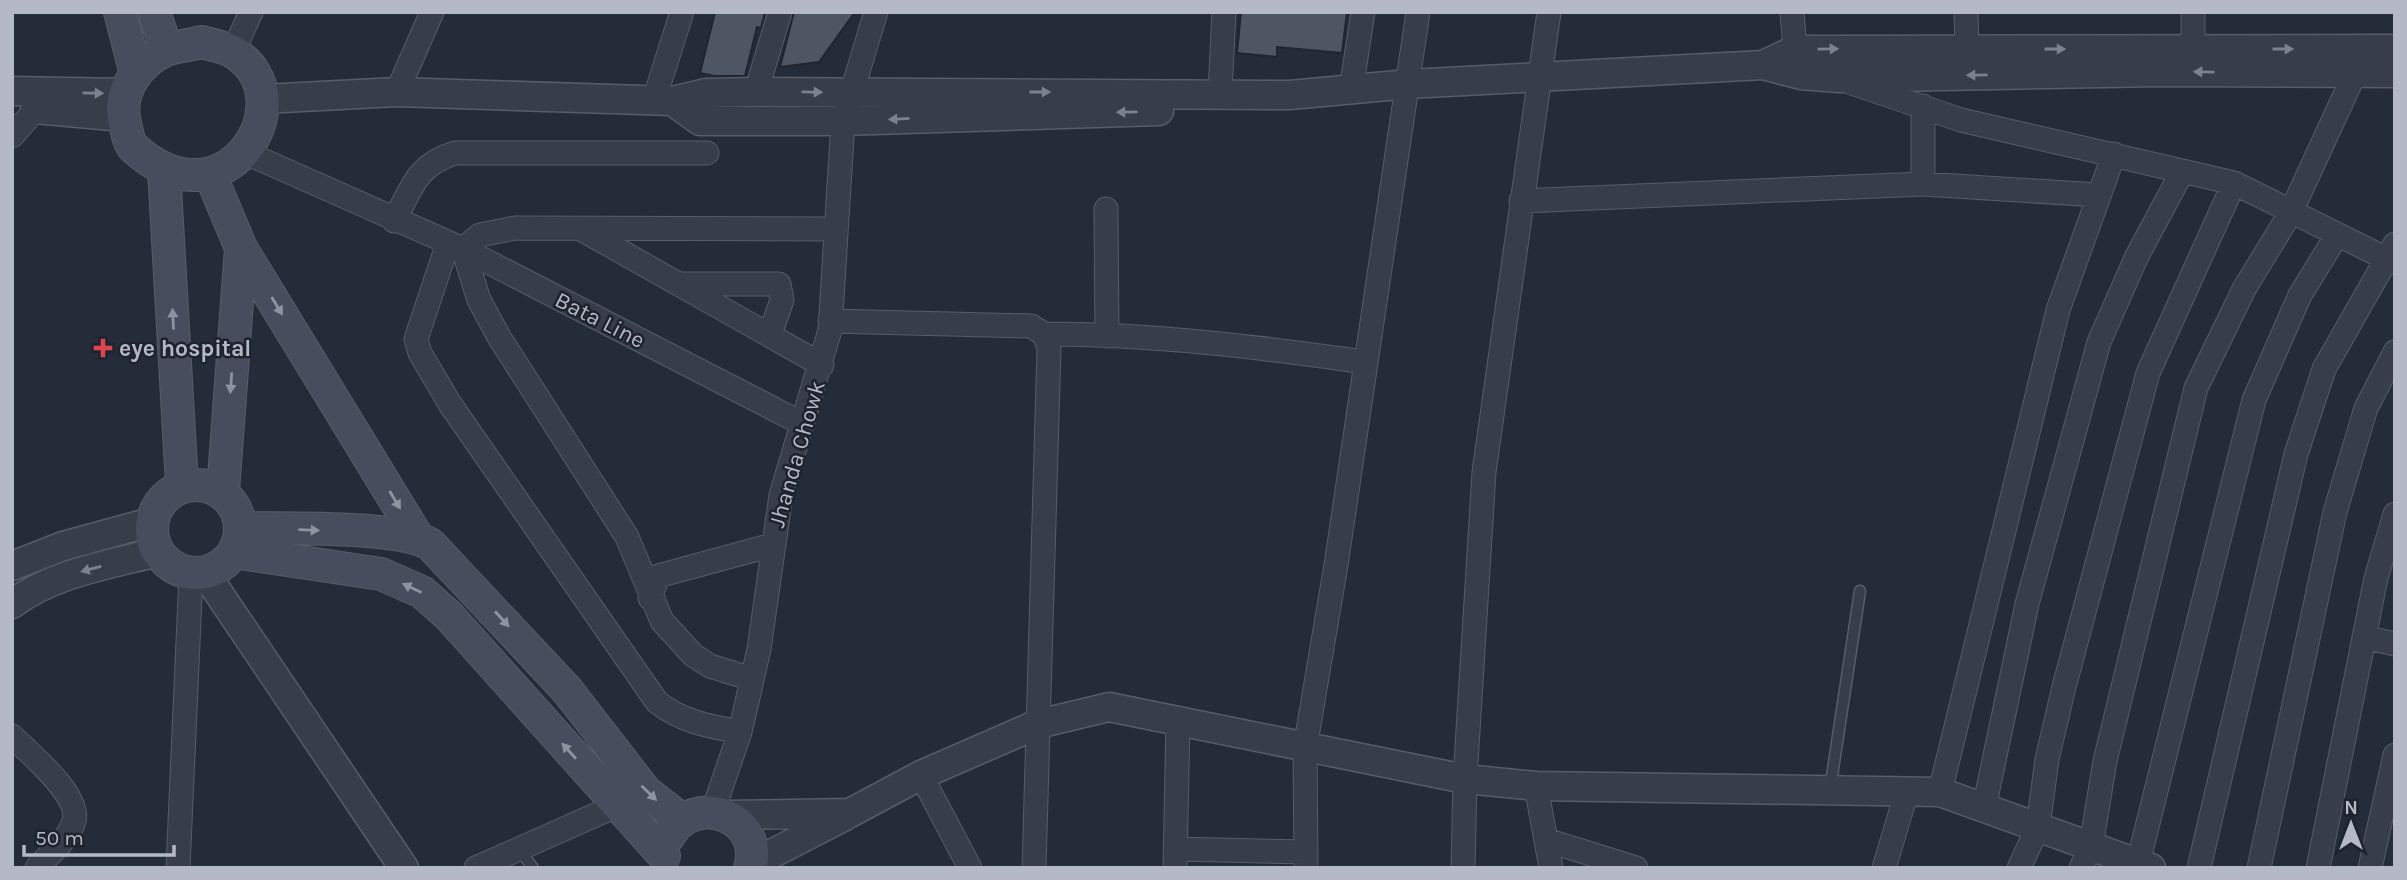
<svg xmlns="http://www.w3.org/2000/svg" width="2407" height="880" viewBox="0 0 2407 880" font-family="Karla,sans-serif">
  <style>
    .building { fill: #4e5664; stroke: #202530; stroke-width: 2 }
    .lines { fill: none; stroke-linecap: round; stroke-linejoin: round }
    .service-casing { stroke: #575c67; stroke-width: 13 }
    .minor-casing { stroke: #575c67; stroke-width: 25 }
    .tertiary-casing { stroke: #575c67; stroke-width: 31 }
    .secondary-casing { stroke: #575c67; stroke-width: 34 }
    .service { stroke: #383e49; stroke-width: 10 }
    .minor { stroke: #383e49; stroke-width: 23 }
    .tertiary { stroke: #383e49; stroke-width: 28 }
    .secondary { stroke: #474d5c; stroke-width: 32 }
    .oneway { fill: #7c828d }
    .oneway2 { fill: #8e93a0 }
    .health-dot { fill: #e0444e; stroke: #1e232e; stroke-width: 2.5 }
    .labels { text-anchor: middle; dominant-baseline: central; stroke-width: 5; stroke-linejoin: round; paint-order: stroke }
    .street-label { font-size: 23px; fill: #b4b9c5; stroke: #1e232e }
    .poi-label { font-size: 23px; font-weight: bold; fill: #b4b9c5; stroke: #1e232e; text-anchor: start }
  </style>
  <rect width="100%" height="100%" fill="#252c39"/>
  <path class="building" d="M715,12H765L761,28L757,27L745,76H714L700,73Z
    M794,12H855L819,62L780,67Z
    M1241,12H1347L1342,53L1277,47V57L1237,53Z"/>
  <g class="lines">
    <defs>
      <path id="service" d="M1830,789L1860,591
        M519,849L533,868"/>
      <path id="minor" d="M1792,12L1795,50
        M1966,12L1967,49
        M2193,12V49
        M233,52L251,12
        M1849,82L1961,120L2234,183L2395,263
        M1351,90L1363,12
        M397,92L432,12
        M756,92L780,12
        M1220,92L1224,12
        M654,100L682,12
        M1923,106V184
        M12,136L36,109
        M244,152L463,249L803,424
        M1521,201L1923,184L2098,195
        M1106,209L1107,336
        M394,221C412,188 416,165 455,153H707
        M581,229L822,365
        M448,243L416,339L420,353L450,404L657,702C682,722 709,726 740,732
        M681,284H779L782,300L770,334
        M830,321L1031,326L1044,334L1049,348L1034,868
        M1044,334C1151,334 1259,347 1365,362
        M650,598L658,576L772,545
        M2364,637L2395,644
        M752,679L710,666L693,655L662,621L627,537L499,337L479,300L463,249L480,235L515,228L836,229
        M12,736C29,753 81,795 74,821C69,839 49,854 37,868
        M921,775L970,868
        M1536,786L1551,868
        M1940,792L2058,310L2114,154
        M1984,808L2027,604L2099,342L2137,256L2182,172
        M713,811L740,732L759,649L781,495L830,330L843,121L876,12
        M1546,840L1636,868
        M1176,849L1306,852
        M2138,863L2254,400L2300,295L2337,235
        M178,868L191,574
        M476,868L618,805
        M1175,868L1178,719
        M1306,868L1305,748L1336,565L1418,12
        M1463,868L1465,779L1484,472L1549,12
        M1884,868L1907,791
        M2019,868L2038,827L2047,759L2064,687L2148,373L2234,183
        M2081,868L2091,846L2105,761L2196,388L2244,289L2291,212L2355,73
        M2199,868L2296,454L2324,369L2395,244
        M2259,868L2335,512L2366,408L2395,352
        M2318,868L2376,578L2395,514
        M2370,868L2395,755"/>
      <path id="tertiary" d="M1763,65L1795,50L2395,49
        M12,91L125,93
        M264,99L397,92L672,101L706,93L756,92L1290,95L1409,84L1763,65L1801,75L1839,78L2158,72L2395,73
        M672,101L700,121H843L1159,111
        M35,109L123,117
        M12,566L63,546L151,522
        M205,573L404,868
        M12,604C53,573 108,565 157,552
        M728,815L850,813L921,775L1038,724L1109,707L1465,779L1536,786L1940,792L2151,868
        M752,864L845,816"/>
      <path id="secondary" d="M120,12L136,74
        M154,12L167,50
        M202,42C212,45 225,47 233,52C309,98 225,232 134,148C128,142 127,131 125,123C117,93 138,62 166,50C177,46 190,45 202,42Z
        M164,170L182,485
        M210,174L241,248L223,491
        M241,248L418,538
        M152 529a44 44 0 1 1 88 0a44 44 0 1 1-88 0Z
        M240,528C285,529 394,525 430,544L567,690L646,792L682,820
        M234,552L381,574L422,592L449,616L664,856
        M669,836C693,791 765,816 750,868"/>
    </defs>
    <use href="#service" class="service-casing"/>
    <use href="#minor" class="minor-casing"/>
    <use href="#tertiary" class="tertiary-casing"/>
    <use href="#secondary" class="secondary-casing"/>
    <use href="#service" class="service"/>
    <use href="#minor" class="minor"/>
    <use href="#tertiary" class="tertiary"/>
    <use href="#secondary" class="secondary"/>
  </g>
  <defs><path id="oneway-solid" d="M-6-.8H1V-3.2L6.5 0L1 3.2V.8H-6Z" transform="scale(1.75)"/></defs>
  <g class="oneway">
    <use href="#oneway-solid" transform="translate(1828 49) rotate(-1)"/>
    <use href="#oneway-solid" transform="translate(2055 49)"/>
    <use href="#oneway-solid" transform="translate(2283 49)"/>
    <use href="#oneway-solid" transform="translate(2204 72) rotate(-179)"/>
    <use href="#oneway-solid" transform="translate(1977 75) rotate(179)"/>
    <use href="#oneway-solid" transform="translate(812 92) rotate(1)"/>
    <use href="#oneway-solid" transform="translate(1040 92)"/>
    <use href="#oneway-solid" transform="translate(93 93) rotate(1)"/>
    <use href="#oneway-solid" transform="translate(1127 112) rotate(179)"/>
    <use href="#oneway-solid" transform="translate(899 119) rotate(177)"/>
    <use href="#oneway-solid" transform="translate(91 569) rotate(165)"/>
  </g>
  <g class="oneway2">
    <use href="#oneway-solid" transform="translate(277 306) rotate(59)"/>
    <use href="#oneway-solid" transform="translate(173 319) rotate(-93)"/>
    <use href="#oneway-solid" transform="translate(231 383) rotate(94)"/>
    <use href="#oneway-solid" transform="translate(395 500) rotate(59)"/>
    <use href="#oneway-solid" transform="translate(309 530) rotate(2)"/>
    <use href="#oneway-solid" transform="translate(412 588) rotate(-155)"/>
    <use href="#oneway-solid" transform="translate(502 619) rotate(48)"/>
    <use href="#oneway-solid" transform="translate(569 751) rotate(-132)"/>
    <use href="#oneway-solid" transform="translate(649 793) rotate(44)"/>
  </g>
  <path class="health-dot" d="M99.5 337.5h7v7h7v7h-7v7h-7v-7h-7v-7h7z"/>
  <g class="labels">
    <g class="street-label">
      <text transform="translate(600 320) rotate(27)">Bata Line</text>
      <text transform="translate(797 454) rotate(-74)">Jhanda Chowk</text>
    </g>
    <g class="poi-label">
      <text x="119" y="348">eye hospital</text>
    </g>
  </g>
  <rect width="2407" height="880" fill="none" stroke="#b4b9c5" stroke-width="28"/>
  <g transform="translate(2351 824)" stroke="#1e232e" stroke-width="5" paint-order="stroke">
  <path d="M0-5L12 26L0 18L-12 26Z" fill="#b4b9c5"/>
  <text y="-10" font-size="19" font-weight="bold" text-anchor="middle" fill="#b4b9c5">N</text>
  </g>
  <path d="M24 845v10h150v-10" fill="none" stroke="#b4b9c5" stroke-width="3.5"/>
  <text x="35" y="845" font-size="21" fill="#b4b9c5" stroke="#1e232e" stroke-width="5" paint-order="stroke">50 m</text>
</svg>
